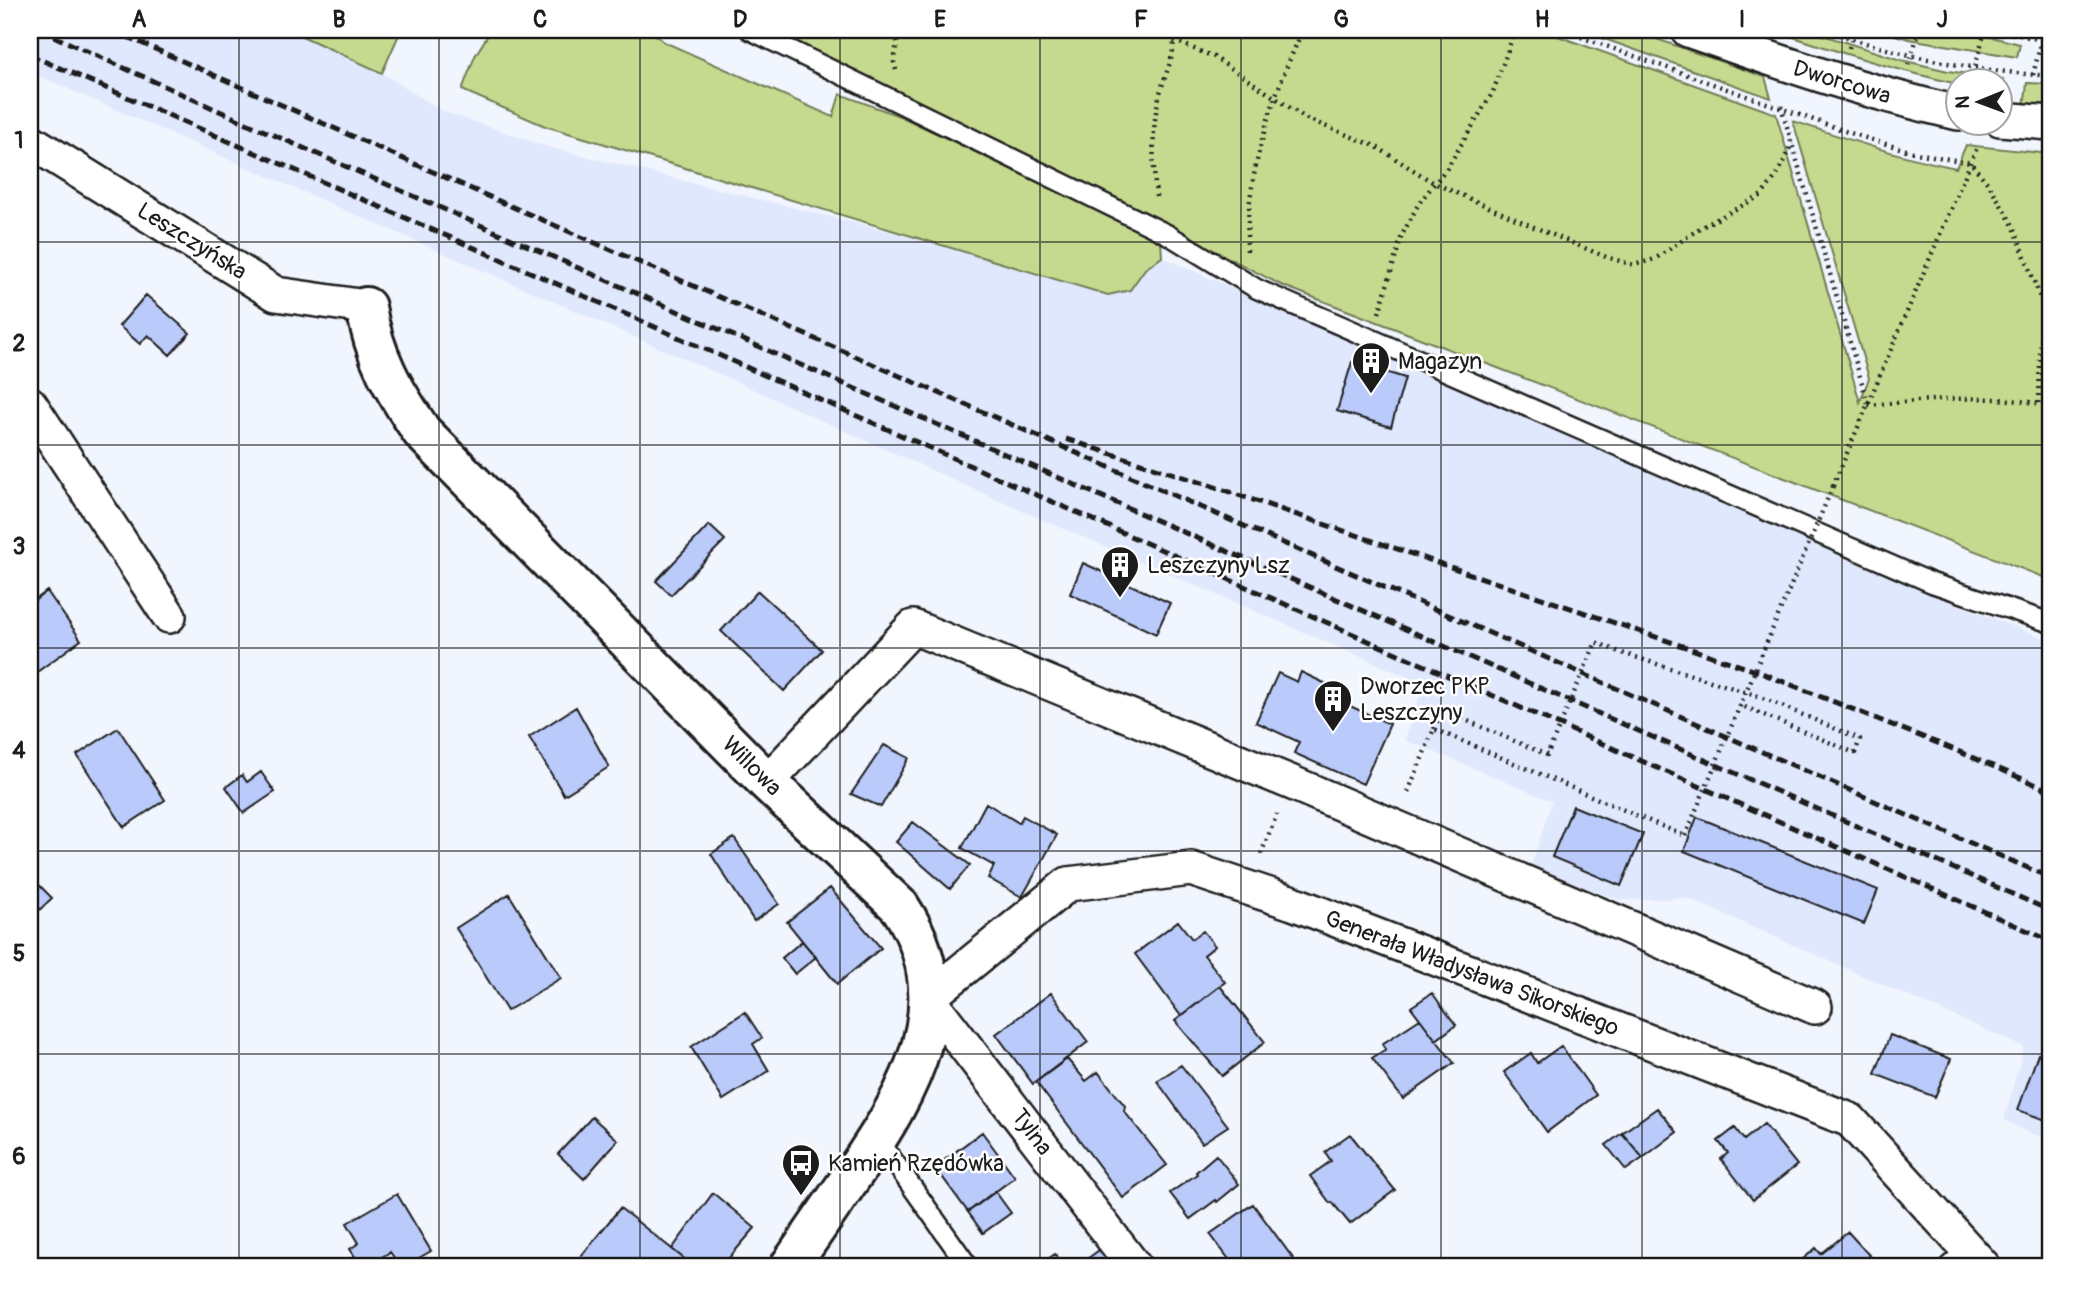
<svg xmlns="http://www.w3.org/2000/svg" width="2081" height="1296" viewBox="0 0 2081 1296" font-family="Pangolin,sans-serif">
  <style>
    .built { fill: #e0e8fd }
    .green { fill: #c6da8f; stroke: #717b56; stroke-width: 2 }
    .building { fill: #bacbfb; stroke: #1c1c1c; stroke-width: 2 }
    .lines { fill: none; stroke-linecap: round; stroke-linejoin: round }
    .lane-casing { stroke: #1c1c1c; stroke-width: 23 }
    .street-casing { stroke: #1c1c1c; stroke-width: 38 }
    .secondary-casing { stroke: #1c1c1c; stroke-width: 44 }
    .path { stroke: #1c1c1c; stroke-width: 4.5; stroke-dasharray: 2 5; stroke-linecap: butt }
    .lane { stroke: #fff; stroke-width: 18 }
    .street { stroke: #fff; stroke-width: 33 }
    .secondary { stroke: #fff; stroke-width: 38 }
    .rail { stroke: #1c1c1c; stroke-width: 5; stroke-dasharray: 10 5; stroke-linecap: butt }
    .path-bridge { stroke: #1c1c1c; stroke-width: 4.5; stroke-dasharray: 2 5; stroke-linecap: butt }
    .grid { fill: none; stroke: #1c1c1c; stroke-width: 2; stroke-opacity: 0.55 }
    .labels { text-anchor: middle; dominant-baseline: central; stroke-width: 5; stroke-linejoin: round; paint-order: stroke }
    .street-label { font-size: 23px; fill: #1c1c1c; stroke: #fff }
    .poi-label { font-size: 23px; fill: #1c1c1c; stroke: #fff; text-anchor: start }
    .neatline { fill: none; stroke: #1c1c1c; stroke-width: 2.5 }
    .grid-label { font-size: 23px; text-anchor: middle; font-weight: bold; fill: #1c1c1c }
  </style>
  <rect width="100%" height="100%" fill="#f1f5fe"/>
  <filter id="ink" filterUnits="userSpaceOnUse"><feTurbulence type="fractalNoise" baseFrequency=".0143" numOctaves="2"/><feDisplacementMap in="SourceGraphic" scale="14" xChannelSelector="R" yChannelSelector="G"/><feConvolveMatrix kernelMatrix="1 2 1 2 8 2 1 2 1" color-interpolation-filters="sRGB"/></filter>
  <g filter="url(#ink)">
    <path class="built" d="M30,30H289L382,73L442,111L548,147L928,241L1103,293L1130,289L1145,269L1162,257L1910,586L2051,641V1140L2032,1134L2004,1120L2024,1047L1687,898L1621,900L1530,869L1552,801L1405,740L1424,684L1015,508L728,378L30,72Z"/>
    <path class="green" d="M289,30H401L382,73Z
      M491,30H650L664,42L833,117L840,94L902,117L1161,241L1162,257L1145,269L1130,290L1108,295L545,126L462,90L475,56Z
      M767,30H1541L1776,114L1860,402L1869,378L1793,121C1847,139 1900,157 1956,168L1966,145L2051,154V580L1281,285L1103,193Z
      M1579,30H1631L1765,77L1771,98Z
      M1773,30H1807L1901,60L1948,71L2003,79L2001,99L2000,80H1958V84C1895,70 1834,51 1773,30Z
      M1877,30H1963L2020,44L2017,57L1909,39Z
      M2027,83L2051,84V110L2024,107Z"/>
    <path class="building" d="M146,295L190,333L170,355L148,335L140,344L119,326Z
      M1352,362L1405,378L1391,427L1337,411Z
      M709,525L725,540L671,595L656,581Z
      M1083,563L1170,603L1156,634L1070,594Z
      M47,591L81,640L30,677V604Z
      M758,591L822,650L784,691L721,631Z
      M1301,672L1337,689L1332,698L1390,724L1363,784L1294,753L1299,742L1256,722L1278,673L1297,682Z
      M576,707L609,767L564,795L529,737Z
      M118,728L165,800L124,827L77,755Z
      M884,745L909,758L881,807L851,794Z
      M261,772L275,792L244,813L226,787L242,775L247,782Z
      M986,803L1019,823L1023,816L1057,835L1022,897L988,878L994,866L962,848Z
      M1573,806L1643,834L1621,886L1552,857Z
      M1697,817L1878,890L1864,924L1684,851Z
      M913,822L970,865L950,889L896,842Z
      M734,838L779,904L754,921L711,854Z
      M30,876L52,898L30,919Z
      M830,888L881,948L837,984L787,922Z
      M509,894L561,978L507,1011L456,928Z
      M1178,921L1192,939L1203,931L1215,946L1204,955L1225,982L1181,1016L1135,954Z
      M802,941L816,957L795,974L782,958Z
      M1220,986L1265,1042L1222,1076L1175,1021Z
      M1051,993L1088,1042L1033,1084L996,1034Z
      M1432,993L1456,1025L1436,1040L1411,1007Z
      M745,1012L762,1038L753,1044L769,1071L723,1100L691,1047Z
      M1420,1019L1454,1063L1403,1099L1372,1058L1386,1049L1382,1044Z
      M1890,1035L1951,1059L1935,1097L1875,1074Z
      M1561,1046L1596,1095L1547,1132L1504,1072L1531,1053L1537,1063Z
      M2038,1054L2051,1059V1122L2018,1110Z
      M1067,1059L1086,1081L1098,1072L1125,1106L1124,1111L1167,1165L1123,1198L1036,1082Z
      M1181,1065L1228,1126L1202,1143L1157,1081Z
      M1657,1108L1677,1132L1643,1158L1622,1133Z
      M592,1117L618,1140L584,1179L558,1154Z
      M1764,1124L1797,1165L1753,1200L1721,1159L1728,1153L1718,1141L1735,1128L1744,1140Z
      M982,1132L1015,1177L968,1212L935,1167Z
      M1622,1133L1643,1158L1626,1170L1606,1145Z
      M1350,1134L1395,1190L1350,1224L1332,1202L1330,1203L1310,1176L1331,1161L1325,1152Z
      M1216,1155L1239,1184L1217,1202L1216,1200L1190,1219L1170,1193L1197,1174L1196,1172Z
      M995,1191L1011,1213L983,1233L968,1212Z
      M713,1193L755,1228L722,1266H693L672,1249Z
      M397,1194L431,1251L405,1266H400L390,1252L367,1266H361L350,1249L359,1243L347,1223Z
      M1253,1204L1295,1261L1288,1266H1234L1210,1234Z
      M620,1208L672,1249L693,1266H573Z
      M1848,1232L1879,1266H1808L1802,1260L1816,1248L1821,1254Z
      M1111,1241L1132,1266L1079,1265Z
      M1055,1254L1065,1266H1038Z"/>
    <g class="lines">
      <defs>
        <path id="lane" d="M750,30L1167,234L1257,289L1932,583L2051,623
          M878,1139L968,1266
          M1949,1266L1966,1251"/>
        <path id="street" d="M1688,30C1779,62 1865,92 1958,113
          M2000,119L2051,123
          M30,141L276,294L366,307
          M30,404L169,616
          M767,782L913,627L1290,782L1815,1007
          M1134,1266L928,998L1068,884L1191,869L1293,903L1850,1120L1983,1266"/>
        <path id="secondary" d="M366,307C374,357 394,391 422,432L767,782L900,907C963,1001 910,1092 854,1173C833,1204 811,1235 790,1266"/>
      </defs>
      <use href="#lane" class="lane-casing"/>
      <use href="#street" class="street-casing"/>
      <use href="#secondary" class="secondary-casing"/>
      <path class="path" d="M1148,30L1214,57L1307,119L1375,146L1434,183L1534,227L1606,257L1634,265L1655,259L1700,228L1762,195L1777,175L1792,143
        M1561,30L1859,136L1916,153L1971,163L1990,186L2014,227L2045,311
        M1826,30C1899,56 1974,71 2051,76
        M1999,30L2041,40
        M1849,48L1854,30
        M1908,65L1920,30
        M896,70L894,62L899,30
        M2033,75L2044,30
        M1972,80L1985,30
        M1781,106L1868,404
        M1156,197C1153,163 1151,127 1160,93C1166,71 1176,54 1174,30
        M1247,251C1246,176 1271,98 1303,30
        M1379,313L1402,235L1419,203L1447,168L1493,92L1515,30
        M2039,403C2040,368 2038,330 2051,296
        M1868,405C1929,400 1991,393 2051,406
        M1833,486L1978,145
        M1434,729L1442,710L1547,755L1596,642L1619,652L1758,696L1860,739L1855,753L1740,705
        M1408,792L1434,729L1685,836
        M1261,854L1277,814"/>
      <use href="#lane" class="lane"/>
      <use href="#street" class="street"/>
      <use href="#secondary" class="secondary"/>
      <path class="rail" d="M40,30L235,118L2051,911
        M112,30L483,194L2051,878
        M30,55L523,269L2051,941
        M1066,439L1212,486L1759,672L1955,750L2051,791"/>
      <path class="path-bridge" d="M1685,836L1833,486"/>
    </g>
  </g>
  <path class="grid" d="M239,30V1266M439,30V1266M640,30V1266M840,30V1266M1040,30V1266M1241,30V1266M1441,30V1266M1642,30V1266M1842,30V1266M30,242H2051M30,445H2051M30,648H2051M30,851H2051M30,1054H2051"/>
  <defs>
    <symbol id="building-pin" viewBox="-11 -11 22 30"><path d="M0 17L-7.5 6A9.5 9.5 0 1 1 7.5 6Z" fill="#1c1c1c" stroke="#fff"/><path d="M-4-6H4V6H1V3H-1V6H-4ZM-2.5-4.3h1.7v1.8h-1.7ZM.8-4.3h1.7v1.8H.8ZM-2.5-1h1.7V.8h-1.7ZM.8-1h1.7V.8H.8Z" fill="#fff"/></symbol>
    <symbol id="bus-pin" viewBox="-11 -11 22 30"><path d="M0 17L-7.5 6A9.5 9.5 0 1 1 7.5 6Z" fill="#1c1c1c" stroke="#fff"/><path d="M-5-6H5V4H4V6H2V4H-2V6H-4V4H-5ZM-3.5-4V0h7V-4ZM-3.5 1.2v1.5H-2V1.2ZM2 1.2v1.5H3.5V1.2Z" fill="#fff"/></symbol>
  </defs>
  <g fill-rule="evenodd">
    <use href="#building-pin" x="1349" y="339" width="44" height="60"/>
    <use href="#building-pin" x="1098" y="543" width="44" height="60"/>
    <use href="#building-pin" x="1311" y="677" width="44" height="60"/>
    <use href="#bus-pin" x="779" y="1141" width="44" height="60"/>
  </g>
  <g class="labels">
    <g class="street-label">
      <text transform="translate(1842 82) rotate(17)">Dworcowa</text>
      <text transform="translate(192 241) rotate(32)">Leszczyńska</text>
      <text transform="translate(752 766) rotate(45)">Willowa</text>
      <text transform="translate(1472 973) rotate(21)">Generała Władysława Sikorskiego</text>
      <text transform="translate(1032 1132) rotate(53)">Tylna</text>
    </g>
    <g class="poi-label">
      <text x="1398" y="361">Magazyn</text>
      <text x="1147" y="565">Leszczyny Lsz</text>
      <text x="1360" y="686">Dworzec PKP<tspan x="1360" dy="26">Leszczyny</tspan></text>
      <text x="828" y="1163">Kamień Rzędówka</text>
    </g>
  </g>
  <rect width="2081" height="1296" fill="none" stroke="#fff" stroke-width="77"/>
  <g transform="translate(1979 102) rotate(269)"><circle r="33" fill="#ffffff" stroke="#a4a4a4" stroke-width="2"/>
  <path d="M0-5L12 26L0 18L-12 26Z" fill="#1c1c1c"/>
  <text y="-10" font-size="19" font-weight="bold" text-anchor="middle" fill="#1c1c1c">N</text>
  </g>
  <rect x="38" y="38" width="2004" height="1220" class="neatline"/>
  <g class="grid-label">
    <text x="139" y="27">A</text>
    <text x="339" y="27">B</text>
    <text x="540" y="27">C</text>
    <text x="740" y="27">D</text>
    <text x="940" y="27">E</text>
    <text x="1141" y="27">F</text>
    <text x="1341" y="27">G</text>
    <text x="1542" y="27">H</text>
    <text x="1742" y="27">I</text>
    <text x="1942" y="27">J</text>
    <text x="19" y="148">1</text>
    <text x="19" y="351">2</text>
    <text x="19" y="554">3</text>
    <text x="19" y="758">4</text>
    <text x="19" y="961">5</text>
    <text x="19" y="1164">6</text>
  </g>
</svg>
